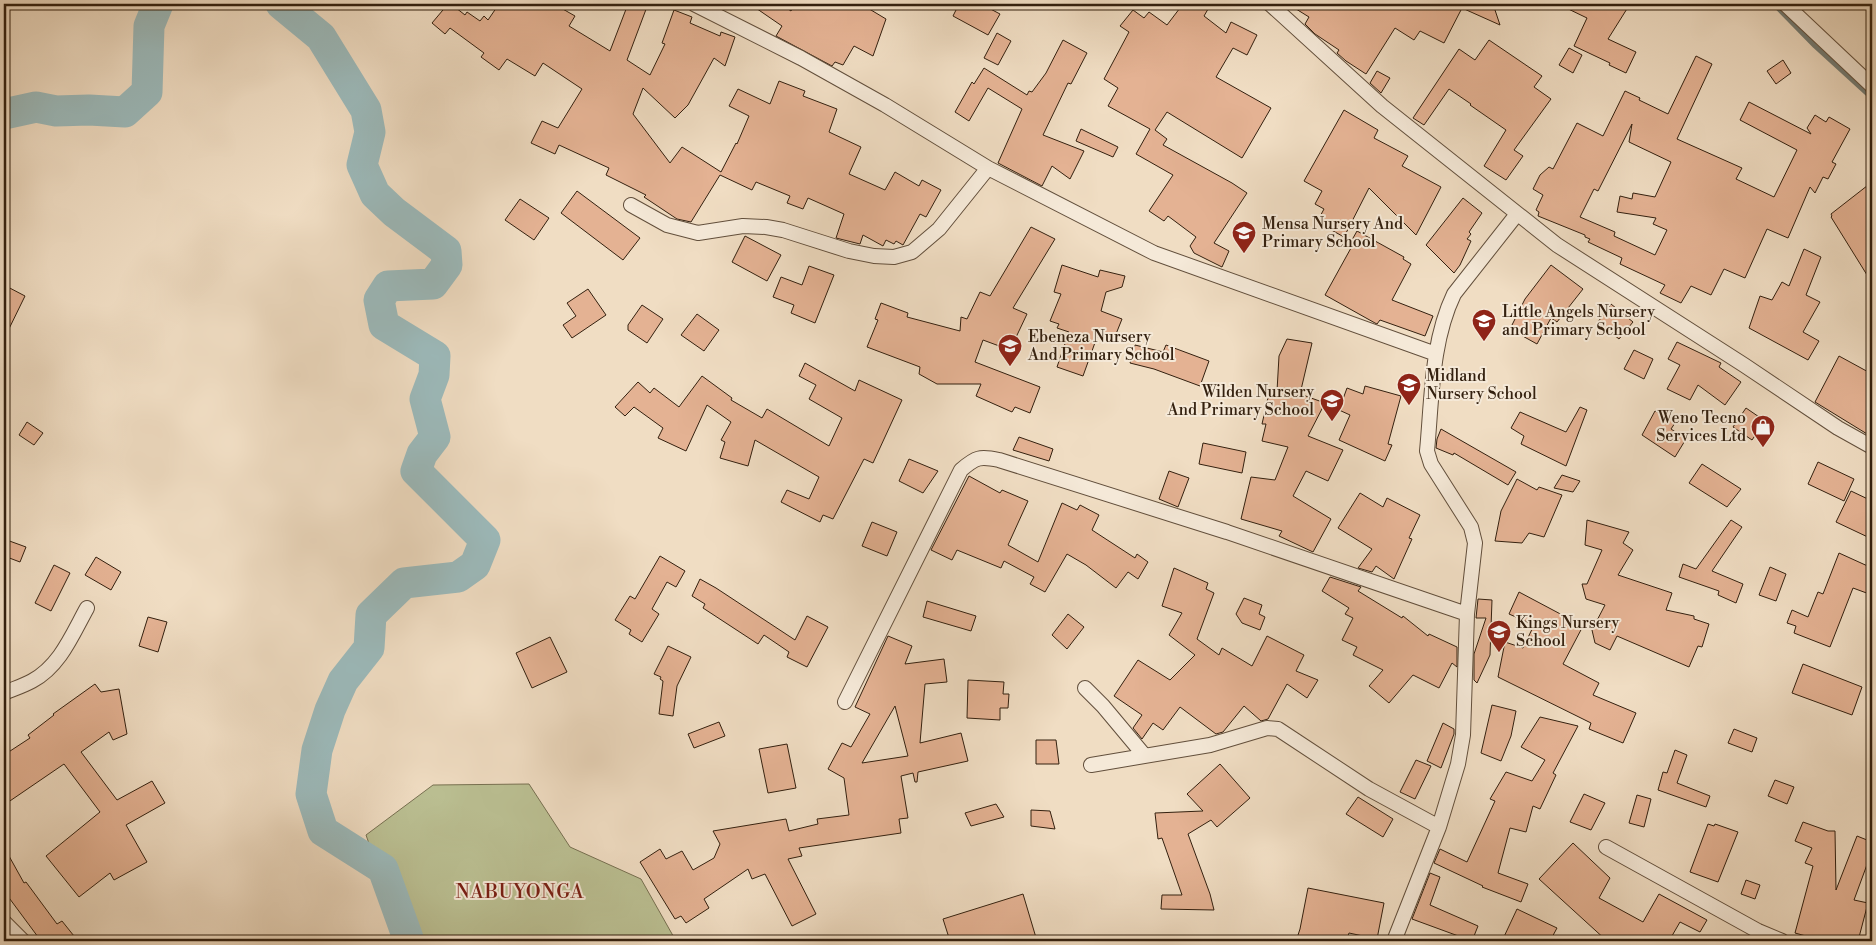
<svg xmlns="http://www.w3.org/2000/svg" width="1876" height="945" viewBox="0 0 1876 945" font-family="'Libre Bodoni',serif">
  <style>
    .green { fill: #bbc093; stroke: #777051 }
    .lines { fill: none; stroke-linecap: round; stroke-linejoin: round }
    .stream { stroke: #727c76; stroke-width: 5 }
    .river { stroke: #9cbabb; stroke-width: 31 }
    .building { fill: #e4b293; stroke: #33200f; fill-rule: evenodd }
    .minor-casing { stroke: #624f3c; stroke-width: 16 }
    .minor { stroke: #f5e9d8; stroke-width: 14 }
    .labels { text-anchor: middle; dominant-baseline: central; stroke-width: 4; stroke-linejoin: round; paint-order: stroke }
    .poi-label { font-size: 16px; fill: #33200f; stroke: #f5e9d8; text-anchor: start }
    .quarter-label { font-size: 19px; letter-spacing: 1px; fill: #7a1f14; stroke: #f5e9d8 }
  </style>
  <rect width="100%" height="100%" fill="#f0ddc3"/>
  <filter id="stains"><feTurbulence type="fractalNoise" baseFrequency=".004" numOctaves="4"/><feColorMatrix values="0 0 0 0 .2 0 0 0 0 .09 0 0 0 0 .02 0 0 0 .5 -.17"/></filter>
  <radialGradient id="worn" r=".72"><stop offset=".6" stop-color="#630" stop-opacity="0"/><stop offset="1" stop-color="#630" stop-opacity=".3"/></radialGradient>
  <path class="green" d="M529,784L570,847L641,879L676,941H403L366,835L433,785Z"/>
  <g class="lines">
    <path class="stream" d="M1774,4L1815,46L1872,98"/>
    <path class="river" d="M281,4L321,37L366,110L370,132L362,165L375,194L394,212L446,251L447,265L433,284L388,286L379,300L384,325L435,356L434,375L425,399L435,437L422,454L416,471L485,540L475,565L458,577L404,583L371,615L369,648L343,681L330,710L317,750L311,794L323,831L383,869L409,941
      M4,114L36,107L56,111L89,110L125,112L147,92L149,26L158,4"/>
  </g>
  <path class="building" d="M448,4H451L465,15L467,12L480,21L484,16L488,20L499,4H554L575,16L569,26L610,51L628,4H648L627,60L650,75L665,44L662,43L674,10L692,17L690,23L720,36L721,32L735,37L725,66L714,58L688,105L675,118L643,88L633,114L670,163L682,147L721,172L736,143L737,144L749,116L729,106L738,89L770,104L779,81L805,91L803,96L837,109L829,132L861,147L849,174L885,190L895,172L919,186L922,180L941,190L926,217L920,214L903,245L896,241L894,244L886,240L883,246L863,235L860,244L836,238L844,214L808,198L803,209L787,203L790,196L756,182L752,190L720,175L691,222L677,219L644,197L646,195L606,175L609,168L559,145L555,154L531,143L542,121L558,128L582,89L543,63L535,76L507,59L499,70L481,57L484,53L450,28L445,34L432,23Z
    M750,4H781L791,11L795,4H861L886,19L873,56L854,46L843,65L835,62L832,66L776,36L782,26Z
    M959,4H981L1000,14L988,35L953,16Z
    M1183,4H1211L1204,16L1226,33L1231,22L1257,35L1247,55L1233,48L1216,77L1271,108L1242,158L1167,112L1155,130L1167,139L1163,145L1232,183L1247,193L1214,243L1229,251L1222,267L1194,253L1190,246L1196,237L1168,216L1164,221L1149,211L1173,175L1136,154L1150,129L1108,106L1118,88L1104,79L1129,32L1120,26L1133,10L1144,18L1149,12L1167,25Z
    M1288,4H1493L1500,25L1462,8L1444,43L1420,31L1414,40L1395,28L1366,74L1346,61L1337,53L1339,50L1315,34L1305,24L1309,17Z
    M1558,4H1630L1608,39L1636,52L1626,73L1609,65L1610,63L1574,46L1587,18Z
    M997,33L1011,41L998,65L984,58Z
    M1063,40L1087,53L1071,84L1068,83L1043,135L1084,151L1070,179L1052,166L1042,186L998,163L1022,109L988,88L969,121L955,112L972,82L974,84L984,68L1027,95L1029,91L1032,92L1046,73Z
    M1489,40L1542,76L1534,87L1551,99L1514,150L1523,156L1506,180L1484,166L1506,130L1470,105L1471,104L1449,89L1424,125L1413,118L1459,49L1475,60Z
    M1569,48L1582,55L1573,73L1559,65Z
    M1696,56L1712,64L1677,139L1742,168L1736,179L1774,197L1797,150L1740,120L1749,102L1811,134L1807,128L1815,115L1826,122L1829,117L1850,129L1832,162L1836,164L1828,179L1823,177L1815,193L1810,187L1788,238L1767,229L1745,278L1724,269L1711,295L1691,286L1681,303L1660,293L1665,285L1620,264L1622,258L1588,242L1590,239L1585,237V235L1538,216L1539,212L1536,210L1543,195L1533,189L1540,175L1549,167L1553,169L1577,123L1603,136L1625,91L1640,98L1639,100L1668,114ZM1632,124L1629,142L1671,162L1655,197L1633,193L1632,199L1620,196L1617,212L1656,218L1653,224L1667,230L1655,255L1614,236L1615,232L1580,217L1594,189L1598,191Z
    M1783,60L1791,73L1776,84L1767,71Z
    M1377,71L1390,78L1381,93L1370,83Z
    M1344,110L1378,130L1374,138L1408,156L1402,166L1441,187L1416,235L1369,188L1344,237L1317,222L1324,209L1315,204L1322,191L1304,181Z
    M1081,129L1118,147L1113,157L1076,141Z
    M1872,182V283L1831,217L1832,216L1831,214Z
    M577,191L640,238L623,260L561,213Z
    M1463,198L1482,213L1469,232L1471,234L1467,239L1471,241L1460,265L1454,273L1426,245Z
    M520,199L549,218L534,240L505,220Z
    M1031,227L1055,239L1013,308L1027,314L1010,350L983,340L975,362L1040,387L1030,413L1015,407L1012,412L976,396L981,384H937L919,374L920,367L867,347L878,320L875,319L881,303L908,313L907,317L960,331L961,317L967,319L980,292L990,296Z
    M1357,231L1404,257L1403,259L1411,264L1392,300L1433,316L1425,336L1380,320L1377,324L1375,323L1325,295L1351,248L1348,247Z
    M745,236L781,255L767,281L732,262Z
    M1804,249L1821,257L1806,295L1820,302L1803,332L1819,341L1808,360L1749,328L1760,296L1772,300L1782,282L1789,286Z
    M1062,265L1098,277L1100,270L1125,276L1122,287L1106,292L1101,311L1122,319L1114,339L1109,336L1107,340L1097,337L1083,376L1057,367L1069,332L1057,328L1059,324L1050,321L1061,294L1054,292Z
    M1551,265L1583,289L1557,322L1551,318L1537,344L1510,329L1525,299Z
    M809,266L834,275L815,323L791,313L794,305L773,297L781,277L802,285Z
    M4,285L25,296L4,339Z
    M588,289L606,315L572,338L563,325L576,316L567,303Z
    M1611,304L1633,322L1619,339L1598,322Z
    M642,305L663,319L647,343L628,330V325Z
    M697,314L719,330L704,351L681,335Z
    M1287,339L1312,343L1300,394L1325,403L1308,436L1343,450L1328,481L1306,471L1293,496L1331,519L1313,552L1279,536L1282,531L1241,519L1251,477L1275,480L1288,447L1262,441L1266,424H1262L1270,389L1277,391L1279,356Z
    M1677,342L1721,363L1719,367L1741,382L1725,405L1698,385L1690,400L1667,389L1680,365L1668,359Z
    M1135,345L1163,352L1166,345L1209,361L1200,386L1154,369L1130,363Z
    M1634,350L1653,359L1644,379L1624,369Z
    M1839,356L1872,374V437L1815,402Z
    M805,363L855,391L859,380L902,400L873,463L864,459L833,519L823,515L820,522L781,502L787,490L809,499L819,477L755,440L748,466L720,458L725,442L721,440L731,422L707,405L686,451L658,438L663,428L634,407L625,416L615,407L638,382L650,393L654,388L679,407L702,376L732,398L731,400L762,418L767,409L829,446L842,418L809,399L816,385L799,376Z
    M1365,386L1401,396L1388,444L1392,445L1385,461L1339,440L1350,415L1339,410L1347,388L1363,394Z
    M1580,407L1587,410L1566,466L1521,444L1524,436L1511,428L1520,412L1566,432Z
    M1746,408L1765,421L1752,440L1733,427Z
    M1655,411L1677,420L1671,429L1686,439L1675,457L1642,435Z
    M27,422L43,433L34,445L19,435Z
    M1441,429L1516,472L1508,485L1454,453L1453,455L1436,448L1437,439Z
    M1019,437L1053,449L1049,461L1013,450Z
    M1203,443L1246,452L1242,473L1199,464Z
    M909,459L938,471L923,493L899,481Z
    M1818,462L1854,479L1844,501L1808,484Z
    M1702,464L1741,489L1727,507L1689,483Z
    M1169,471L1189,478L1178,507L1159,499Z
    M1562,475L1580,481L1573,492L1554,488Z
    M969,476L1000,493L1002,490L1028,501L1008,545L1038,562L1062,503L1077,510L1080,505L1099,515L1092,530L1135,558L1137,554L1148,562L1138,579L1128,572L1116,588L1086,565L1067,554L1045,592L1030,584L1034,577L1004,561L1001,568L957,550L952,560L931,550Z
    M1517,479L1537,490L1539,487L1562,495L1544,537L1529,533L1522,543L1495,541L1501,511Z
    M1851,491L1872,501V539L1836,522Z
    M1360,493L1383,507L1387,498L1420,515L1409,538L1412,539L1394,579L1376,566L1372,572L1358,568L1372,549L1338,528Z
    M1587,520L1629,532L1623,543L1633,550L1618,575L1672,593L1666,610L1694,616V619L1709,624L1702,647L1698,646L1689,667L1617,636L1610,650L1595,643L1592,630L1605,605L1586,599L1582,584H1587L1602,550L1585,545Z
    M1731,520L1742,527L1712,571L1743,584L1736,603L1718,595L1719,591L1679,577L1683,564L1696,569Z
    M872,522L897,532L887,556L862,546Z
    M4,539L26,547L20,562L4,556Z
    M1839,553L1872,568V595L1853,588L1830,647L1794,633L1796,626L1787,623L1792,610L1808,617L1818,592L1823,594Z
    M660,556L685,571L676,587L667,582L652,609L659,614L642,642L629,634L631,630L615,620L630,596L635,599Z
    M96,557L121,572L111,590L85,575Z
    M54,565L70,573L51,611L35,603Z
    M1770,567L1786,574L1776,601L1759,595Z
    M1174,568L1208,583L1206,589L1214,593L1197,639L1219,655L1222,648L1252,666L1267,636L1304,655L1296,671L1318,680L1307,698L1287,684L1268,719L1261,721L1244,706L1223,732L1216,734L1180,707L1163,730L1153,723L1142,739L1133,728L1142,715L1114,696L1138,660L1170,680L1195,655L1169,635L1182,613L1162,606Z
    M1330,577L1361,587L1358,591L1402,618L1403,616L1428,636L1429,634L1457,647V667L1452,663L1439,688L1413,675L1389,703L1369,686L1383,670L1353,655L1357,647L1342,640L1353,618L1345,614L1349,608L1322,591Z
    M700,579L716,588L795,640L807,616L828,627L807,667L787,657L789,652L764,635L758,644L703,608L705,604L692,596Z
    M1519,592L1583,626L1563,664L1599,683L1593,695L1636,713L1623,743L1589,729L1591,723L1498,677L1505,642L1523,648L1534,625L1509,614Z
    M1244,598L1262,605L1259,614L1265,617L1260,630L1242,623L1236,614Z
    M1478,599L1492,600L1490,655L1477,683L1474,680V654L1486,618H1476Z
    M927,601L976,616L971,631L923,617Z
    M1068,614L1084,627L1067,649L1052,635Z
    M148,617L167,622L158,652L139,646Z
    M888,636L912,646L905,664L944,659L947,682L925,684L920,743L961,733L968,761L918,772L917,782H915L913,773L901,776L908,818L899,819L901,833L799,848L802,856L788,859L816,914L792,926L765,874L752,879L748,869L704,899L709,908L686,923L681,916L675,919L640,862L660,849L666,859L682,851L693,870L714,858L720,844L713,831L786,819L789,831L818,824L817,819L849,815L844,778L828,769L842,743L851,747L870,714L855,707ZM895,706L908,756L862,763Z
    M550,637L567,672L532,688L516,653Z
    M668,646L691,657L677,686L673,716L659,714L663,681L660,679L661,677L654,674Z
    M1803,664L1862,687L1852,715L1792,693Z
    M968,680L1004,682L1003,694H1009L1008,708H1000V720L967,718Z
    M95,684L101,692L119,689L127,734L113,740L109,732L81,752L117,800L152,781L165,803L126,825L147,862L114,880L110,873L79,897L46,856L100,812L64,764L4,805V755L30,738L28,735L54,715L53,714Z
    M1492,705L1516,711L1511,736L1501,761L1481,753Z
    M1540,717L1578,726L1553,773L1556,775L1540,809L1533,806L1526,832L1510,828L1498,873L1528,884L1521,902L1482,887L1483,886L1434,863L1440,849L1467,862L1495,801L1490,799L1506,772L1532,781L1545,760L1521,747Z
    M719,722L725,736L694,748L688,734Z
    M1443,723L1454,729V734L1441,768L1427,761Z
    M1734,729L1757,738L1752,752L1728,743Z
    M1036,740H1056L1059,764H1036Z
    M787,744L796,788L768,793L759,749Z
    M1675,750L1687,755L1677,783L1710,796L1706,807L1658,790L1663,772L1667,773Z
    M1416,760L1431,766L1415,799L1400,792Z
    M1220,764L1250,798L1217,827L1211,820L1188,834L1210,894L1214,910L1161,909L1162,895H1182L1162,838L1158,839L1155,813L1203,811L1187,794Z
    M1775,780L1794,787L1787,804L1768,796Z
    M1584,794L1605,803L1591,830L1570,822Z
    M1637,795L1651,799L1644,827L1629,823Z
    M1358,797L1393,819L1383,837L1346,814Z
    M996,804L1004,817L971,826L965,813Z
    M1031,810L1050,811L1055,829L1031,826Z
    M1803,822L1828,831H1835L1836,890L1857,836L1872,842V851L1854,900L1868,903L1858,941H1824L1795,933L1813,866L1805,863L1812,848L1795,841Z
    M1708,824L1714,826L1715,824L1738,832L1718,882L1690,872Z
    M1573,843L1610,878L1599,898L1643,922L1659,894L1707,920L1700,932L1680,922L1669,941H1607L1539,879Z
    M4,847L24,883L26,882L57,924L62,921L78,941H41L4,891Z
    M1430,873L1440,877L1430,905L1478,926L1472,941L1412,919Z
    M1746,880L1760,885L1755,899L1741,894Z
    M1308,888L1384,903L1377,939L1349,933L1346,941H1296L1300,929Z
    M1023,894L1037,941H950L943,919Z
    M1517,909L1557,928L1550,941H1502Z"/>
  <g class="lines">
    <defs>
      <path id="minor" d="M694,4L801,58L885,105L988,168L1154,253L1436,354
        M1270,4L1382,106L1557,245L1744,365L1838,428L1872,447
        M1785,4L1872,86
        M631,205L667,225L698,233L743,226L766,227L783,230L849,251L874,256L894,257L912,252L939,229L988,168
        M1085,688L1103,706L1144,755
        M4,693C13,689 23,686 32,681C60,666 72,635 87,608
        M845,702L961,470C976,457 980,456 999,460L1227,532L1467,614
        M1091,765L1210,745L1267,728L1278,729L1369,789L1439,827
        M1606,847L1758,931L1782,941
        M4,922L23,941
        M1394,941L1439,827L1458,764L1463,735L1467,614L1475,543L1471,527L1431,464L1427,451C1432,399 1431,342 1454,294L1517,214"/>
    </defs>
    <use href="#minor" class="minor-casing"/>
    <use href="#minor" class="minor"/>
  </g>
  <defs>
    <symbol id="school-pin" viewBox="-11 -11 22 30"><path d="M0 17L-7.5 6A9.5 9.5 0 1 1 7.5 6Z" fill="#8f2418" stroke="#f5e9d8"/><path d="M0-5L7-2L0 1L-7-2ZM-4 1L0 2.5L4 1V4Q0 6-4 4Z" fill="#fff"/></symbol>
    <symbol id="shop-pin" viewBox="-11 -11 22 30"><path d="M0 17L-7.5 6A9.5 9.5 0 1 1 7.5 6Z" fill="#8f2418" stroke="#f5e9d8"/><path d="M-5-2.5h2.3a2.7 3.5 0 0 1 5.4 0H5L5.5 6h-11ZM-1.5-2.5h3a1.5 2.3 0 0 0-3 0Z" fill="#fff"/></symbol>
  </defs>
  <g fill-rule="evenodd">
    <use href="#school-pin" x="1230" y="219" width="28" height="38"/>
    <use href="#school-pin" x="1470" y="307" width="28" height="38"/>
    <use href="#school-pin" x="996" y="332" width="28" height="38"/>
    <use href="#school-pin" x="1395" y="371" width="28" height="38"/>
    <use href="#school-pin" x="1318" y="387" width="28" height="38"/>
    <use href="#shop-pin" x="1749" y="413" width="28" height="38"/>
    <use href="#school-pin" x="1485" y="618" width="28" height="38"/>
  </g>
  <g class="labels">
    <g class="poi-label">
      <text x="1262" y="224">Mensa Nursery And<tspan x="1262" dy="18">Primary School</tspan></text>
      <text x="1502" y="312">Little Angels Nursery<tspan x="1502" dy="18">and Primary School</tspan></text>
      <text x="1028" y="337">Ebeneza Nursery<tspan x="1028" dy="18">And Primary School</tspan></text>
      <text x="1426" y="376">Midland<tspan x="1426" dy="18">Nursery School</tspan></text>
      <text x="1314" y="392" text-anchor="end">Wilden Nursery<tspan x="1314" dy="18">And Primary School</tspan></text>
      <text x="1746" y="418" text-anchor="end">Weno Tecno<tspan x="1746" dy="18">Services Ltd</tspan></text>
      <text x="1516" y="623">Kings Nursery<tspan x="1516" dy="18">School</tspan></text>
    </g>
    <g class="quarter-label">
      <text x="520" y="892">NABUYONGA</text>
    </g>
  </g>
  <rect width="1876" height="945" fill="none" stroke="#f0ddc3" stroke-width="20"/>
  <rect x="5" y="5" width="1866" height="935" fill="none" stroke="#33200f" stroke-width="2.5"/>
  <rect x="10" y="10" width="1856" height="925" fill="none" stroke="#33200f"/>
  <rect width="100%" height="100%" filter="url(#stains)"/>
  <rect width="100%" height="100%" fill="url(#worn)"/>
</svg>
